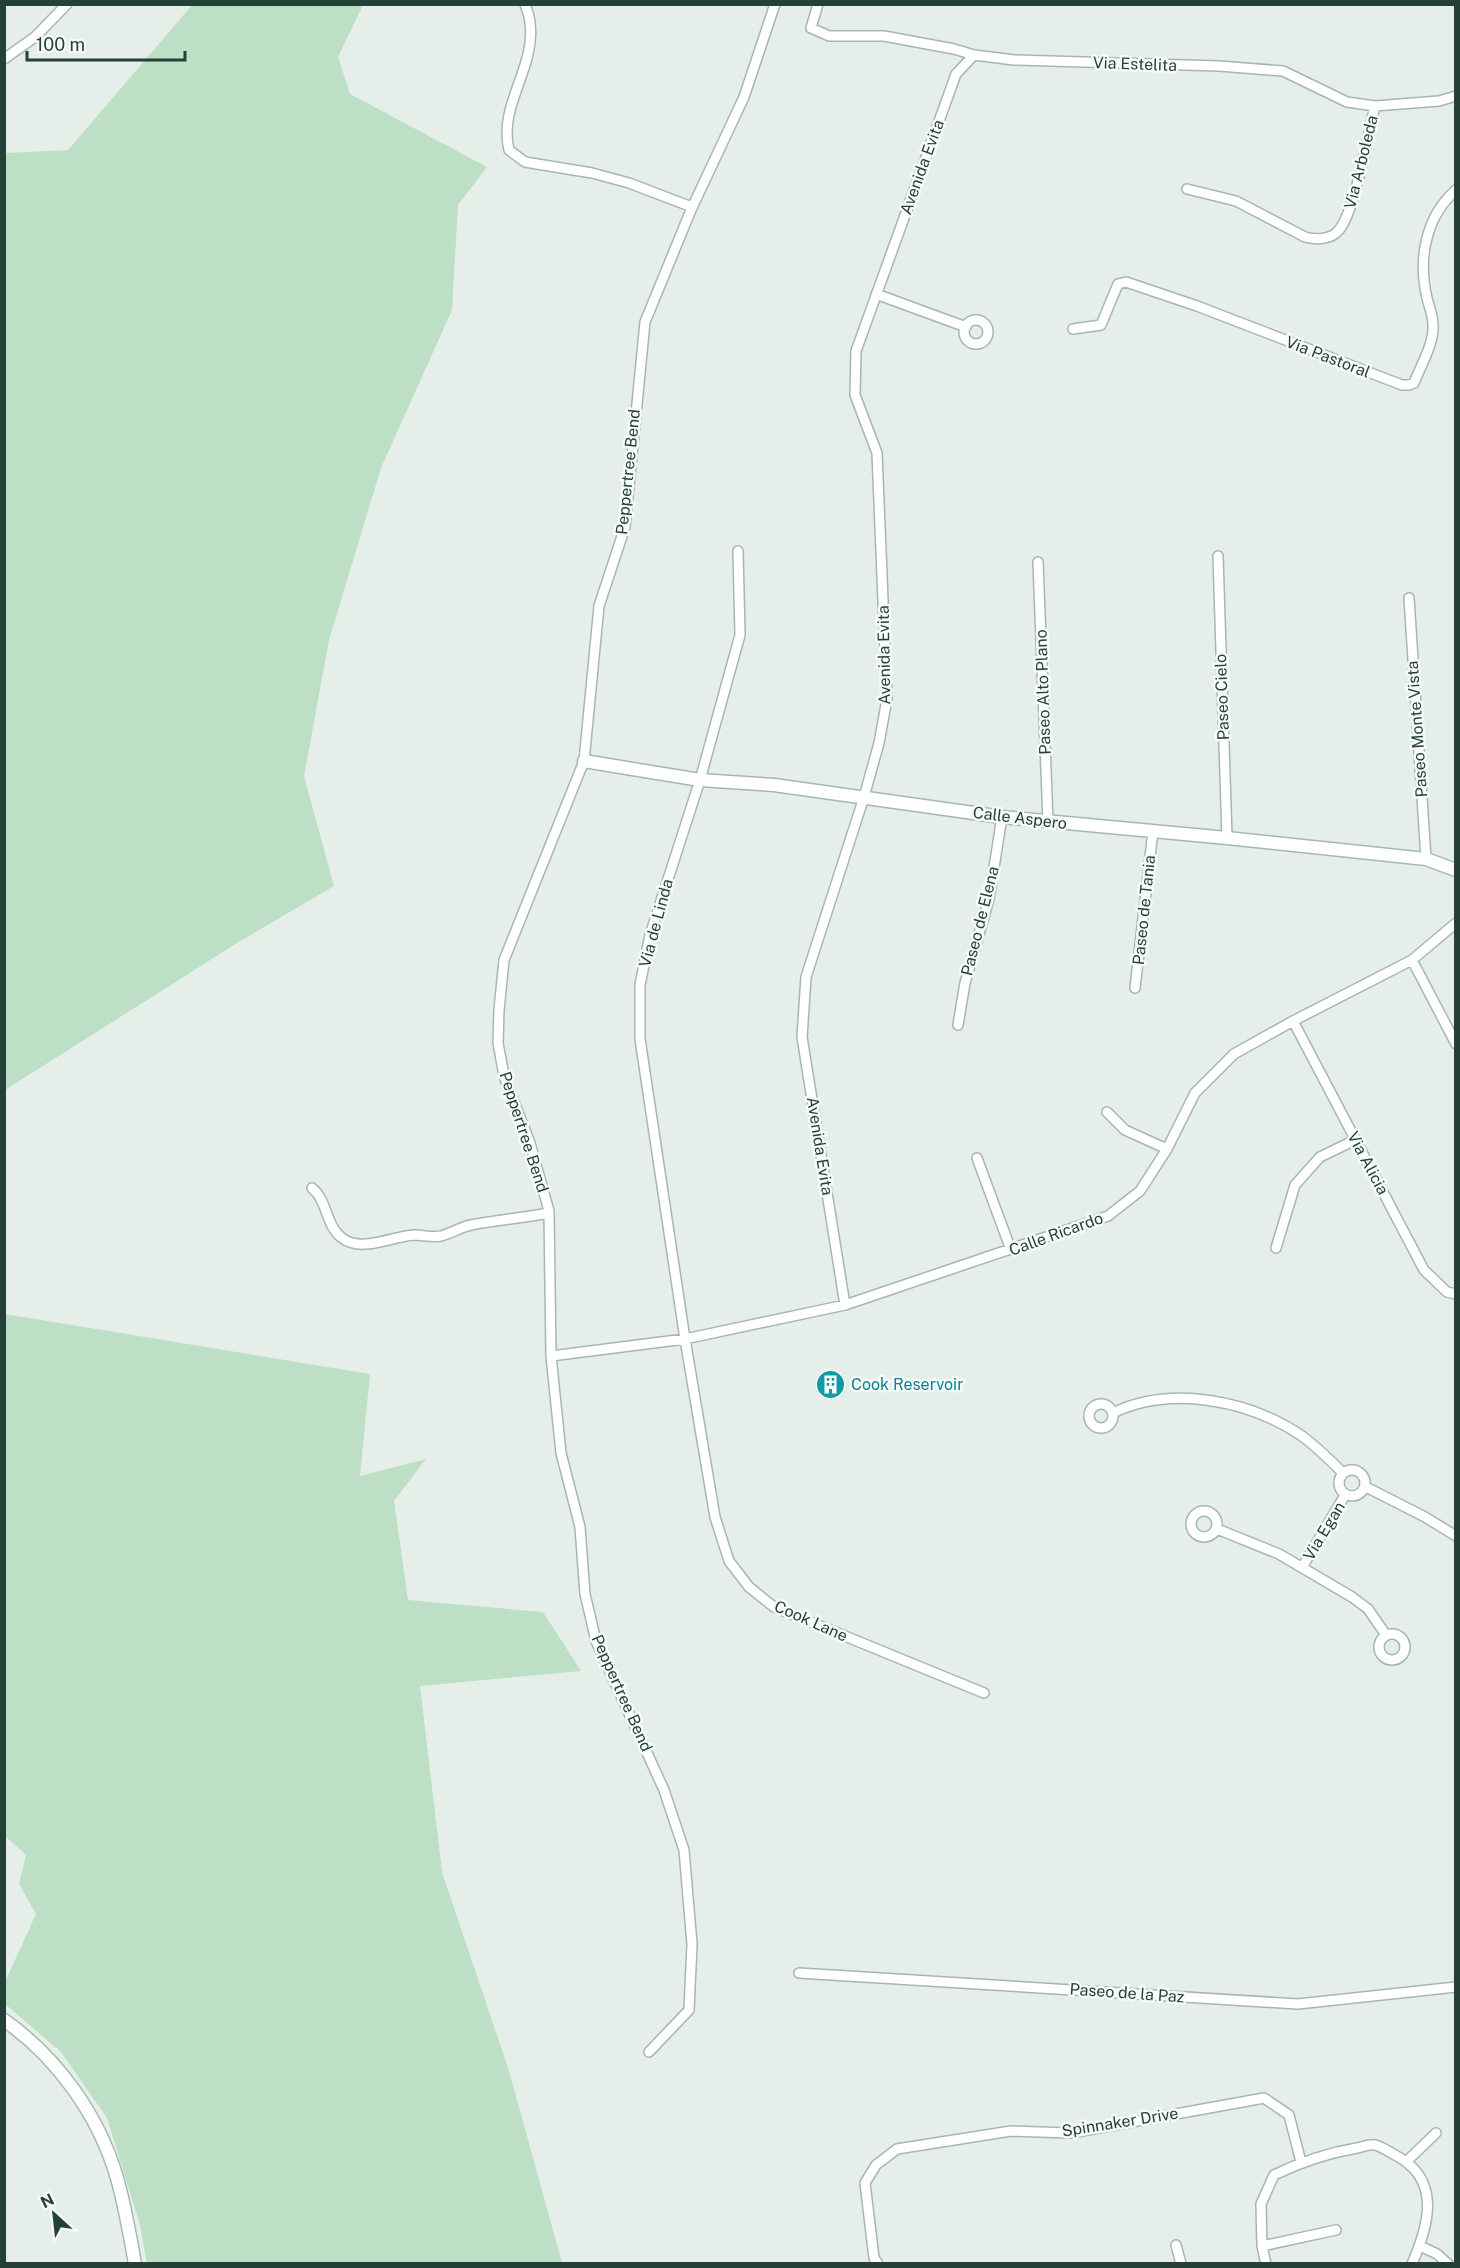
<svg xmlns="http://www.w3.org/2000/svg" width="1460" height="2268" viewBox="0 0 1460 2268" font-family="'Public Sans',sans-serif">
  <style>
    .green { fill: #bddfc5 }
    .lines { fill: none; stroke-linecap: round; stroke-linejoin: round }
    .minor-casing { stroke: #a7b7b0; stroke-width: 12 }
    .tertiary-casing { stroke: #a7b7b0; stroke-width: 15 }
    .minor { stroke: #fff; stroke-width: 9 }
    .tertiary { stroke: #fff; stroke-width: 12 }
    .labels { text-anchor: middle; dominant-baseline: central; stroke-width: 5; stroke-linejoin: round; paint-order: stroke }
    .street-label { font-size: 16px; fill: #234137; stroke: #f5faf8 }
    .culture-label { font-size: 16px; fill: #0d838f; stroke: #f5faf8; text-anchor: start }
  </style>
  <rect width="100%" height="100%" fill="#e5eee9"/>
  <path class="green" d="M193,4L363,5L338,57L350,94L487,167L458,205L452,310L381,468L329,640L304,776L334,886L237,943L5,1090V153L68,150Z
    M5,1314L370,1374L360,1476L426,1459L394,1501L408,1600L543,1612L581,1671L420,1686L442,1872L509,2071L562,2263H147L140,2225L107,2118L61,2052L5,2004V1982L36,1914L19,1884L26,1855L5,1836Z"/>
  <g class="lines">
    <defs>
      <path id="minor" d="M525,4C527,10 530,17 530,23C536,68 498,105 509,150L525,162L592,173L629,183L692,207
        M818,4L811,28L829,36H884L954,49L974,55L1014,60L1219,66L1283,71L1347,102L1375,106L1439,101L1456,96
        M4,59L35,37L67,4
        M1187,189L1236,201L1305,237C1316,240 1331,240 1339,230C1355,211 1368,134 1375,106
        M876,294L966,327
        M964 332a12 12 0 1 1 24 0a12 12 0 1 1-24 0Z
        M1073,329L1101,325L1118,284L1126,282L1197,306L1402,385H1409L1414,383C1421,365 1434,344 1433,325C1433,315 1429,307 1427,298C1418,260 1425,217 1456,190
        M738,551L740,635L700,780L650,935L640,985V1039L685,1339L715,1517L729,1561L749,1587L774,1607L984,1693
        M1218,556L1227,838
        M1038,562L1048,822
        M1409,598L1426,859
        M1412,960L1456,1044
        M1135,988L1153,831
        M1293,1021L1424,1270L1447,1292L1456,1294
        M958,1025L965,983L989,899L1002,817
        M1107,1112L1125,1130L1167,1149
        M977,1158L1011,1250
        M312,1188C328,1201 325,1225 342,1238C362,1253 392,1236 414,1235C423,1235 432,1238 441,1236C452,1233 461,1227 471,1225C497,1220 523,1218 549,1213
        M1276,1248L1295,1185L1320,1157L1355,1140
        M845,1305L802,1037L806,977L864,797L879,743L887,699L877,453L855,395L856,351L956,74L974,55
        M551,1356L685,1339L845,1305L1108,1216L1140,1191L1167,1149L1195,1093L1234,1054L1293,1021L1412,960L1456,923
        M1089 1416a12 12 0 1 1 24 0a12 12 0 1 1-24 0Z
        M1113,1413C1171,1385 1249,1400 1302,1436C1317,1447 1330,1460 1343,1473
        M1339 1483a13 13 0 1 1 26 0a13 13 0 1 1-26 0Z
        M1366,1487L1425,1517L1456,1536
        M1191 1524a13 13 0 1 1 26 0a13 13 0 1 1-26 0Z
        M1217,1529L1279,1554L1352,1597L1368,1609L1386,1635
        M1303,1566L1345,1495
        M1379 1647a13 13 0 1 1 26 0a13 13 0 1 1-26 0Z
        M799,1973L1298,2004L1456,1987
        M649,2052L689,2010L692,1944L684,1850L664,1790L596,1641L585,1594L580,1527L561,1453L551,1356L549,1211L530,1143L504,1076L498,1043L499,1010L504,960L584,761L599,606L625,527L645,322L691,210L744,97L775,4
        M1407,2161L1436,2133
        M1176,2245L1181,2264
        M1262,2246L1336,2230
        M1420,2246L1437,2254L1448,2264
        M878,2264L874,2258L865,2183L876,2165L897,2149L1011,2131L1071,2133L1264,2098L1289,2115L1301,2162
        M1266,2264L1262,2246L1261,2204L1274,2175C1301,2162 1327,2153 1357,2148C1362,2147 1370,2144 1375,2145C1381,2146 1389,2152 1395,2155C1442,2179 1429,2225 1412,2264"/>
      <path id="tertiary" d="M584,761L700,780L774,785L1002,817L1227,838L1426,859L1456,870
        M4,2020C58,2058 99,2116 117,2178C125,2206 130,2235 135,2264"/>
    </defs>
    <use href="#minor" class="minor-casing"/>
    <use href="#tertiary" class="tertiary-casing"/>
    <use href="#minor" class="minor"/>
    <use href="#tertiary" class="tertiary"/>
  </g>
  <defs>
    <symbol id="building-disc" viewBox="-11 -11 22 22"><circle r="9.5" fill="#0f9aa8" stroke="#f5faf8"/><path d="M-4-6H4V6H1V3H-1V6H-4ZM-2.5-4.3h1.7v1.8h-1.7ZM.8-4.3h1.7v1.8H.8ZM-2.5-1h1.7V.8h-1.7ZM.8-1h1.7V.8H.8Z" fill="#fff"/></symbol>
  </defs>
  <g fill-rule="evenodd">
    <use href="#building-disc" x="814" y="1368" width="33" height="33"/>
  </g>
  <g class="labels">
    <g class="street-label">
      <text transform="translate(1135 64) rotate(2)">Via Estelita</text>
      <text transform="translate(1361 162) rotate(-76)">Via Arboleda</text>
      <text transform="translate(922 167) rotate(-70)">Avenida Evita</text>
      <text transform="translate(1328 357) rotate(21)">Via Pastoral</text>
      <text transform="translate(628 472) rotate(-84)">Peppertree Bend</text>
      <text transform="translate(884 655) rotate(-91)">Avenida Evita</text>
      <text transform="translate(1043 692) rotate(-92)">Paseo Alto Plano</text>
      <text transform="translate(1222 697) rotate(-92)">Paseo Cielo</text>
      <text transform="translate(1417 729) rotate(-94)">Paseo Monte Vista</text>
      <text transform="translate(1020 818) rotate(7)">Calle Aspero</text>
      <text transform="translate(1144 910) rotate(-84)">Paseo de Tania</text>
      <text transform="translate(980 921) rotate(-76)">Paseo de Elena</text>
      <text transform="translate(656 923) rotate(-75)">Via de Linda</text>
      <text transform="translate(524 1132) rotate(72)">Peppertree Bend</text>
      <text transform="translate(820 1146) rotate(81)">Avenida Evita</text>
      <text transform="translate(1368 1163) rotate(62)">Via Alicia</text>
      <text transform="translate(1056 1234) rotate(-20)">Calle Ricardo</text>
      <text transform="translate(1324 1531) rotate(-59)">Via Egan</text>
      <text transform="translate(811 1621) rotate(24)">Cook Lane</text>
      <text transform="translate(622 1693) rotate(66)">Peppertree Bend</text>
      <text transform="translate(1127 1993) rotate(4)">Paseo de la Paz</text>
      <text transform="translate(1120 2122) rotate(-9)">Spinnaker Drive</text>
    </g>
    <g class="culture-label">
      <text x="851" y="1384">Cook Reservoir</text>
    </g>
  </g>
  <rect width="1460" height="2268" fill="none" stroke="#234137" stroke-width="12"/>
  <g transform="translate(54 2214) rotate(333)" stroke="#f5faf8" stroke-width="4.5" paint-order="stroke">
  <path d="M0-4.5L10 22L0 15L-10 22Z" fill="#234137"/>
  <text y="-9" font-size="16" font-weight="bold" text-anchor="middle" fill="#234137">N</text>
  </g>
  <path d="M27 51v9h158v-9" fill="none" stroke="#234137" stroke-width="3"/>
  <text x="36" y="51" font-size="18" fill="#234137" stroke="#f5faf8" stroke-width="4.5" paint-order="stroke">100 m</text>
</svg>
